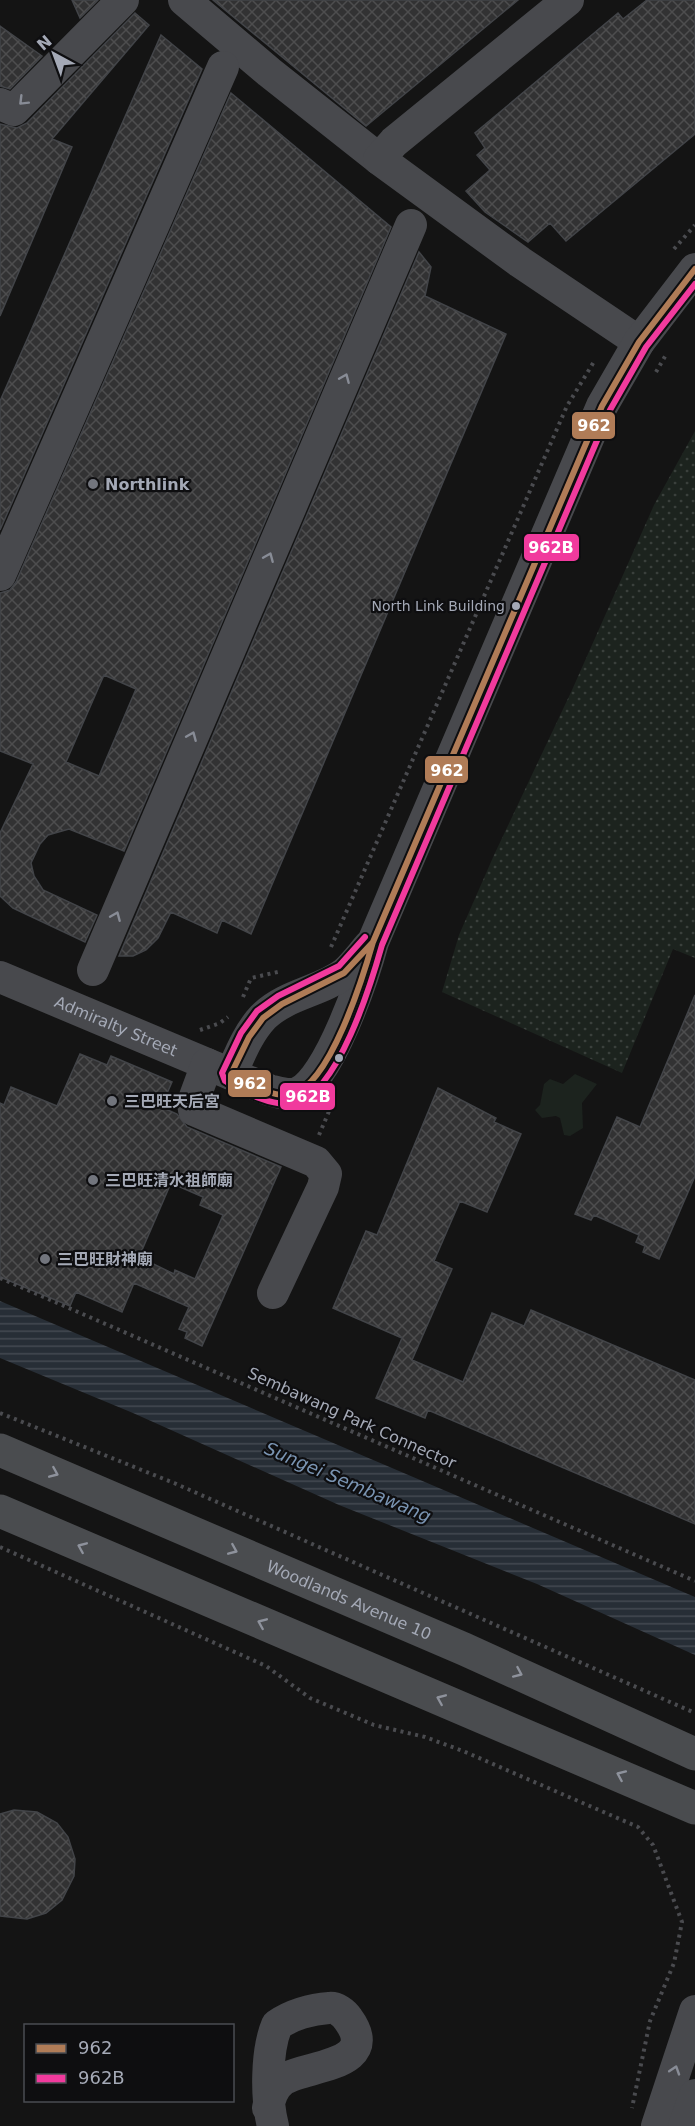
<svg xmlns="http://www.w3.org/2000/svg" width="695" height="2126" viewBox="0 0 695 2126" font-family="'DejaVu Sans','Noto Sans SC',sans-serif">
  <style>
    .grass { fill: url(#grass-dots) }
    .park { fill: #1c231e }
    .water { fill: url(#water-rules) }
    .building { fill: url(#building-cross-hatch); stroke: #424448; stroke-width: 1.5; fill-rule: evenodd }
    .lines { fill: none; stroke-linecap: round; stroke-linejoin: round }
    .path { stroke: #4a4b4f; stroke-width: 4; stroke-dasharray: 3 4.5; stroke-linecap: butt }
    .minor { stroke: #48494d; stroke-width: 32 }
    .major { stroke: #4a4c4f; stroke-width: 33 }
    .bus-1-casing { stroke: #0e0e10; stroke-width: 10 }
    .bus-2-casing { stroke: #0e0e10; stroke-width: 10 }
    .bus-1 { stroke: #b07c57; stroke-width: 6 }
    .bus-2 { stroke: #f13a9d; stroke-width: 6 }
    .oneway { stroke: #888c96 }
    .oneway2 { stroke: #8e929c }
    .poi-dot { fill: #72757d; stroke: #0e0e10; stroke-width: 2 }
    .bus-dot { fill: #a4a9b6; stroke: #0e0e10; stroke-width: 2 }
    .labels { text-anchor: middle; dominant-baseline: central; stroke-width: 4.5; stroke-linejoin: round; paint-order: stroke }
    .bus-label { font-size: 14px; fill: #a4a9b6; stroke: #0e0e10; text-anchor: end }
    .poi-label { font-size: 16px; font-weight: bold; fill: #a4a9b6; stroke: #0e0e10; text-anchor: start }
    .street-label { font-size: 16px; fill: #a4a9b6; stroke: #0e0e10 }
    .water-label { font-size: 18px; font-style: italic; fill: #7a94b2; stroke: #0e0e10 }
    .line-badge { stroke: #0e0e10; stroke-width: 2 }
    .badge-label { font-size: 16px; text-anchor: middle; font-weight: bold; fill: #fff }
  </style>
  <defs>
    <pattern id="grass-dots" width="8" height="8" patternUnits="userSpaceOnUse" patternTransform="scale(1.5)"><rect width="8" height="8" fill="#1c231e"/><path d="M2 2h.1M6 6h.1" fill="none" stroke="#3a403c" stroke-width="1.8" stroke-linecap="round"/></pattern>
    <pattern id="water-rules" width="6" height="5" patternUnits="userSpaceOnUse" patternTransform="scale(1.5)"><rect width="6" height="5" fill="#272e36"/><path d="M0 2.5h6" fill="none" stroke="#434951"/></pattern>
    <pattern id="building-cross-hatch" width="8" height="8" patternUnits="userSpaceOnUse" patternTransform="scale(1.5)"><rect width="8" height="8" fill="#323233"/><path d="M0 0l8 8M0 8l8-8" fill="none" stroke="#4d4d4e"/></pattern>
  </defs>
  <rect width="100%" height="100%" fill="#141414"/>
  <path class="grass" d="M695,431V958L673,949L622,1073L442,992L459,935L494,855L572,690L654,505Z"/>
  <path class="park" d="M575,1074L597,1084L582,1103L583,1128L570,1136L564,1135L560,1118L556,1116L542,1118L535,1110L540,1105L544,1084L550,1079L563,1084Z"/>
  <path class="water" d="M0,1301L695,1597V1655L537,1584L339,1505L133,1413L0,1358Z"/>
  <path class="building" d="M72,0H98L80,18Z
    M213,0H518L366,126Z
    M647,0H695V134L566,241L550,223L528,242L485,212L466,191L490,170L477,155L485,148L475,133L618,13L623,19Z
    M135,13L149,25L52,139L72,147L0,316V124L17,128L27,123Z
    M0,26L42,56L10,89L0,86Z
    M161,35L202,69L0,530V401Z
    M231,93L391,227L124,851L69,829L48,835L40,844L31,863L34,876L43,890L97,915L85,942L13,908L0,896V833L33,764L0,751V593L10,590L16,582ZM104,675L136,689L99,776L66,762Z
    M419,252L431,267L425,296L506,334L251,934L222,920L217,933L171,912L158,938L146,950L133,956H119Z
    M695,995V1176L659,1259L643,1252L645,1246L636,1242L639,1235L594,1215L591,1220L575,1214L617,1117L640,1127Z
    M80,1054L107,1065L111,1056L172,1082L161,1107L177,1114L187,1127L281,1167L202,1346L185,1338L187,1332L179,1329L189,1307L134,1283L122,1312L76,1292L70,1306L0,1277V1103L4,1105L11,1087L57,1106ZM171,1183L203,1197L200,1205L223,1215L195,1279L175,1270L174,1274L139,1257Z
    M438,1088L496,1118L494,1122L521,1134L487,1212L460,1201L434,1261L452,1269L412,1360L463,1382L492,1313L524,1326L531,1310L695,1380V1524L428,1410L425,1418L376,1398L402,1338L333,1308L366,1231L377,1235Z
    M14,1810L37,1812L57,1823L68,1837L75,1859L74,1876L62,1900L46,1913L27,1919L0,1916V1814Z"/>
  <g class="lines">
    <path class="path" d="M674,249L695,225
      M656,372L667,353
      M331,947L567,406L595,360
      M243,997L251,978L282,971
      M200,1030L220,1023L228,1017
      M319,1135L335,1097
      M0,1278L695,1581
      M0,1413L174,1483L695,1713
      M0,1547L266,1666L310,1698L374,1725L425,1737L463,1751L638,1827L653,1845L682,1922L674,1963L650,2021L632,2108"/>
    <g class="minor">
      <path d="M184,0L269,72L379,159"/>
      <path d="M568,0L394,142L379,159L520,262L639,342"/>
      <path d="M0,104L14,110L123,0"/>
      <path d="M0,575L223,67"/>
      <path d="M93,970L411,225"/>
      <path id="s1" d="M0,977L269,1090C278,1092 288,1096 297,1093C329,1081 364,975 373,942L602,406L639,342L695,269"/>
      <path d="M207,1064L193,1102L194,1110L316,1162L326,1174L323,1187L273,1293"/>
      <path d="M231,1074C240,1054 248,1033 263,1017C286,994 320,992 345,973C354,965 362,954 370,945"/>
      <path d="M268,2108C270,2097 273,2087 283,2080C304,2065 383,2067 348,2019C344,2013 336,2007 329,2008C311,2009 291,2015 277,2025C266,2051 266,2099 273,2126"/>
      <path d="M657,2126L695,2011"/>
      <path d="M684,2126L695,2095"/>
    </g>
    <g class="major">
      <path id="s2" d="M0,1450L464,1649L695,1754"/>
      <path d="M0,1511L695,1808"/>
    </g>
    <defs>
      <path id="bus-1" d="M373,942C363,977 330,1085 292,1094C272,1099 248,1082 231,1074L249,1037L263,1018L282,1004L344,973Z
        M373,942L602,406L639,342L695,269"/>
      <path id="bus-2" d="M365,937L339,966L278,996L257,1011L241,1033L222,1073L225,1081C243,1091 272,1108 295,1103C338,1093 371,984 382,945L610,410L646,347L695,284"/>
    </defs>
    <use href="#bus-1" class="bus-1-casing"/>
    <use href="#bus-2" class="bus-2-casing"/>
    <use href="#bus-1" class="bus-1"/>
    <use href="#bus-2" class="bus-2"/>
  </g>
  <defs><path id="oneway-chevron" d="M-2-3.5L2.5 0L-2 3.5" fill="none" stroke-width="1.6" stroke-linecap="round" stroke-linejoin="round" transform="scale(1.5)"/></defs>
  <g class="oneway">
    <use href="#oneway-chevron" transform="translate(23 101) rotate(135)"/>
    <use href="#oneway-chevron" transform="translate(345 378) rotate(-67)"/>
    <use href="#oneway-chevron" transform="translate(269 557) rotate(-67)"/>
    <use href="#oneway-chevron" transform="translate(192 736) rotate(-67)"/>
    <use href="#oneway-chevron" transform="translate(116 916) rotate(-67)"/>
    <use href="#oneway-chevron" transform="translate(675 2070) rotate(-72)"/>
  </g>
  <g class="oneway2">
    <use href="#oneway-chevron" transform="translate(54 1473) rotate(23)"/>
    <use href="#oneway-chevron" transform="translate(82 1547) rotate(-157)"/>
    <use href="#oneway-chevron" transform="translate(233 1550) rotate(23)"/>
    <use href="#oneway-chevron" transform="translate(262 1623) rotate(-157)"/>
    <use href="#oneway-chevron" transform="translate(518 1673) rotate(24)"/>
    <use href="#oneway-chevron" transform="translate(441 1699) rotate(-157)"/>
    <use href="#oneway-chevron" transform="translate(621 1775) rotate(-156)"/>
  </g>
  <g class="poi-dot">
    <circle cx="93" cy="484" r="6"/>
    <circle cx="112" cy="1101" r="6"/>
    <circle cx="93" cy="1180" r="6"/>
    <circle cx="45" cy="1259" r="6"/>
  </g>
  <g class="bus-dot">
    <circle cx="516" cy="606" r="5"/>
    <circle cx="339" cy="1058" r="5"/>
  </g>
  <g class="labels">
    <g class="bus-label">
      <text x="505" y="606">North Link Building</text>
    </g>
    <g class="poi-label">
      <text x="105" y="484">Northlink</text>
      <text x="124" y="1101">三巴旺天后宮</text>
      <text x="105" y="1180">三巴旺清水祖師廟</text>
      <text x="57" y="1259">三巴旺財神廟</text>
    </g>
    <g class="street-label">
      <text stroke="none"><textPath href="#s1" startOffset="126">Admiralty Street</textPath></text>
      <text transform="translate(352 1418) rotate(24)">Sembawang Park Connector</text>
      <text stroke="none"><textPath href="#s2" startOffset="380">Woodlands Avenue 10</textPath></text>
    </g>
    <g class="water-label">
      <text transform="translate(348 1482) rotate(23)">Sungei Sembawang</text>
    </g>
  </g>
  <g class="line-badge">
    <rect x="571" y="411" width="45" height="29" rx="6" fill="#b07c57"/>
    <rect x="523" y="533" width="57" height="29" rx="6" fill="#f13a9d"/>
    <rect x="424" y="755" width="45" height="29" rx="6" fill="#b07c57"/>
    <rect x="227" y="1069" width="45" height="29" rx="6" fill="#b07c57"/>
    <rect x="279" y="1082" width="57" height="29" rx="6" fill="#f13a9d"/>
  </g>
  <g class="badge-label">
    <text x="594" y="431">962</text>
    <text x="551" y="553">962B</text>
    <text x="447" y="776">962</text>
    <text x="250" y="1089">962</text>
    <text x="308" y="1102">962B</text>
  </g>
  <rect x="24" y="2024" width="210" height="78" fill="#0e0e10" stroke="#4a4c52" stroke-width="1.5"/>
  <rect x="36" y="2044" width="30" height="9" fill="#b07c57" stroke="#4a4c52" stroke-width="1.5"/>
  <text x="78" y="2054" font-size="18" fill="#a4a9b6">962</text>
  <rect x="36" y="2074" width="30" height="9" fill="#f13a9d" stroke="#4a4c52" stroke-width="1.5"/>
  <text x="78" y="2084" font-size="18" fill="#a4a9b6">962B</text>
  <g transform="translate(54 54) rotate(319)" stroke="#0e0e10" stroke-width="4.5" paint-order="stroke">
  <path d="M0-4.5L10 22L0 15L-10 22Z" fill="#a4a9b6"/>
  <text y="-9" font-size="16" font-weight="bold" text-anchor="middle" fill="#a4a9b6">N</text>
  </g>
</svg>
